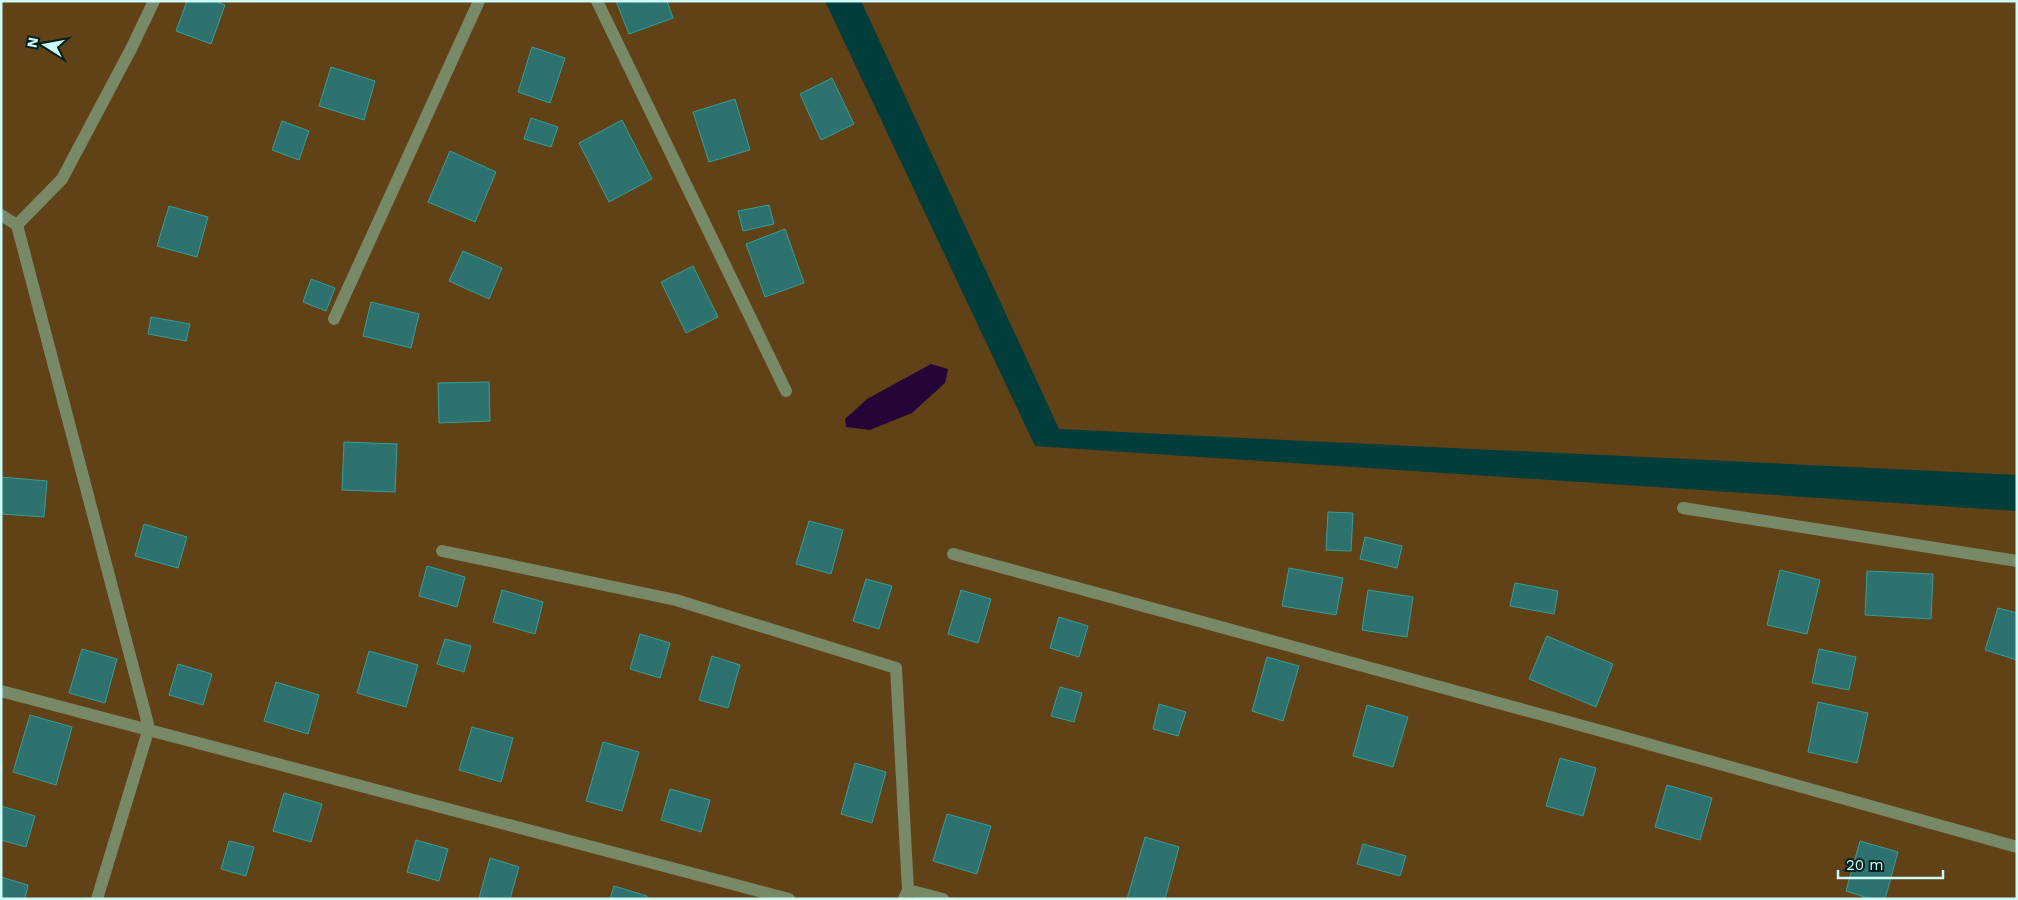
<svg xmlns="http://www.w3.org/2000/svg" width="2018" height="900" viewBox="0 0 2018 900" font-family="'Work Sans',sans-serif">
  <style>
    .green { fill: #614116 }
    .water { fill: #250537 }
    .building { fill: #2d726f; stroke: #359e99 }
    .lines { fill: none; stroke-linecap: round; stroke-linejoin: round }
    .minor { stroke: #788968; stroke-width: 12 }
  </style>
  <rect width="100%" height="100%" fill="#003d3b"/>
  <path class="green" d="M1,1H825L1035,446L2017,511V899H1Z
    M861,1H2017V475L1059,429Z"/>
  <path class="water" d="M931,364L948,369L945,383L912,413L870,430L846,427L845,419L867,399Z"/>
  <path class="building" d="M187,1H214L225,5L211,44L176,31Z
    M616,1H667L673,18L629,34Z
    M532,47L565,58L550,103L518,92Z
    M331,67L375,81L364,120L319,106Z
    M832,78L854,124L821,140L800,94Z
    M735,99L750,150L709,162L693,112Z
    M531,118L558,127L551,147L524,139Z
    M622,120L652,179L609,202L579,143Z
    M282,121L309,131L299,160L272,150Z
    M450,151L496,172L475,222L428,202Z
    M769,205L774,224L743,231L738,211Z
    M169,206L208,217L197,257L157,246Z
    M785,229L804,283L765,297L746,244Z
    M463,251L502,268L489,299L449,281Z
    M693,266L718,317L686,333L661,282Z
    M311,279L335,288L326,311L303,302Z
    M371,302L419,314L411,348L363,336Z
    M151,317L190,324L186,341L148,334Z
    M489,382L490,421L439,423L438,383Z
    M344,442L397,444L395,492L342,490Z
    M1,477L47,481L44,517L1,514Z
    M1328,512L1353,513L1351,551L1326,550Z
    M809,521L843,530L831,574L796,564Z
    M144,524L187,537L178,568L135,556Z
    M1365,537L1402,546L1397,568L1360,559Z
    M427,566L465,577L457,607L419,596Z
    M1289,568L1343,578L1336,615L1282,606Z
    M1780,570L1820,580L1807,634L1767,625Z
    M1867,571L1933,574L1931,619L1865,615Z
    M866,579L892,586L879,629L853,621Z
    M1515,583L1558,591L1554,614L1510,606Z
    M502,590L543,602L535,634L493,622Z
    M961,590L991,599L978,643L948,634Z
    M1368,590L1413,597L1407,637L1362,630Z
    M1998,608L2017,613V660L1985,650Z
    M1059,617L1088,626L1079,657L1050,648Z
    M640,634L670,643L660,678L630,669Z
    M1547,636L1613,664L1596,707L1529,679Z
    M445,639L471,646L464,672L437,664Z
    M82,649L117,659L105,703L69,693Z
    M1819,649L1856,657L1849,690L1812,683Z
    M369,651L418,665L406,707L357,693Z
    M712,656L740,665L728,708L699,700Z
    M1267,657L1299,666L1283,721L1252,711Z
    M178,664L212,674L203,705L169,695Z
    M276,682L319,695L308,734L264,721Z
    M1060,687L1082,693L1074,722L1051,716Z
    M1818,702L1868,713L1857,763L1808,752Z
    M1159,704L1186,712L1178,736L1153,729Z
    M1367,705L1408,717L1393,767L1353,756Z
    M30,715L72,727L56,785L13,772Z
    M472,727L513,738L501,782L459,770Z
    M603,742L639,752L622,811L586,801Z
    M1560,758L1596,768L1583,816L1546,806Z
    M855,763L886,772L872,823L841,814Z
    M1667,785L1712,798L1700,840L1655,827Z
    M670,789L710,800L701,832L661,820Z
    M284,793L322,804L311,842L273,831Z
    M1,806L35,816L26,847L1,840Z
    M947,814L991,826L977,874L933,861Z
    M1145,837L1179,847L1165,899H1127Z
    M416,840L448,849L439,881L407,872Z
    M229,841L254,847L246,876L221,869Z
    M1860,841L1898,852L1885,899H1871L1846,891Z
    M1363,844L1406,856L1400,876L1357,864Z
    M490,858L519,867L510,899L479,898Z
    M1,877L28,885L25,899H1Z
    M614,886L647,896L646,899H610Z"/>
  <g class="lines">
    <path class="minor" d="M597,1L786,391
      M1,215L17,225
      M334,319L479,1
      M1683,508L2017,561
      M442,551L676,600L896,668L908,890L904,899
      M953,554L1605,732L2017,847
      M1,691L789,899
      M908,890L943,899
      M97,899L149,728L17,225L62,179L131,49L154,1"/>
  </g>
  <rect width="2018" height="900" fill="none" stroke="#cefcf9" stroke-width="5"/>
  <g transform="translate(45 45) rotate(281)" stroke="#012120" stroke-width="4" paint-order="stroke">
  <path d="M0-4L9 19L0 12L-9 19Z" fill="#cefcf9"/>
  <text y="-8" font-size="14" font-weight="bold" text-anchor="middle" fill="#cefcf9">N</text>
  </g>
  <path d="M1838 870v8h105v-8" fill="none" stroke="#cefcf9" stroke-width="2.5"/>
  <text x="1846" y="870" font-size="15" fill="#cefcf9" stroke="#012120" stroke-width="4" paint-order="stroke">20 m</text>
</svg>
